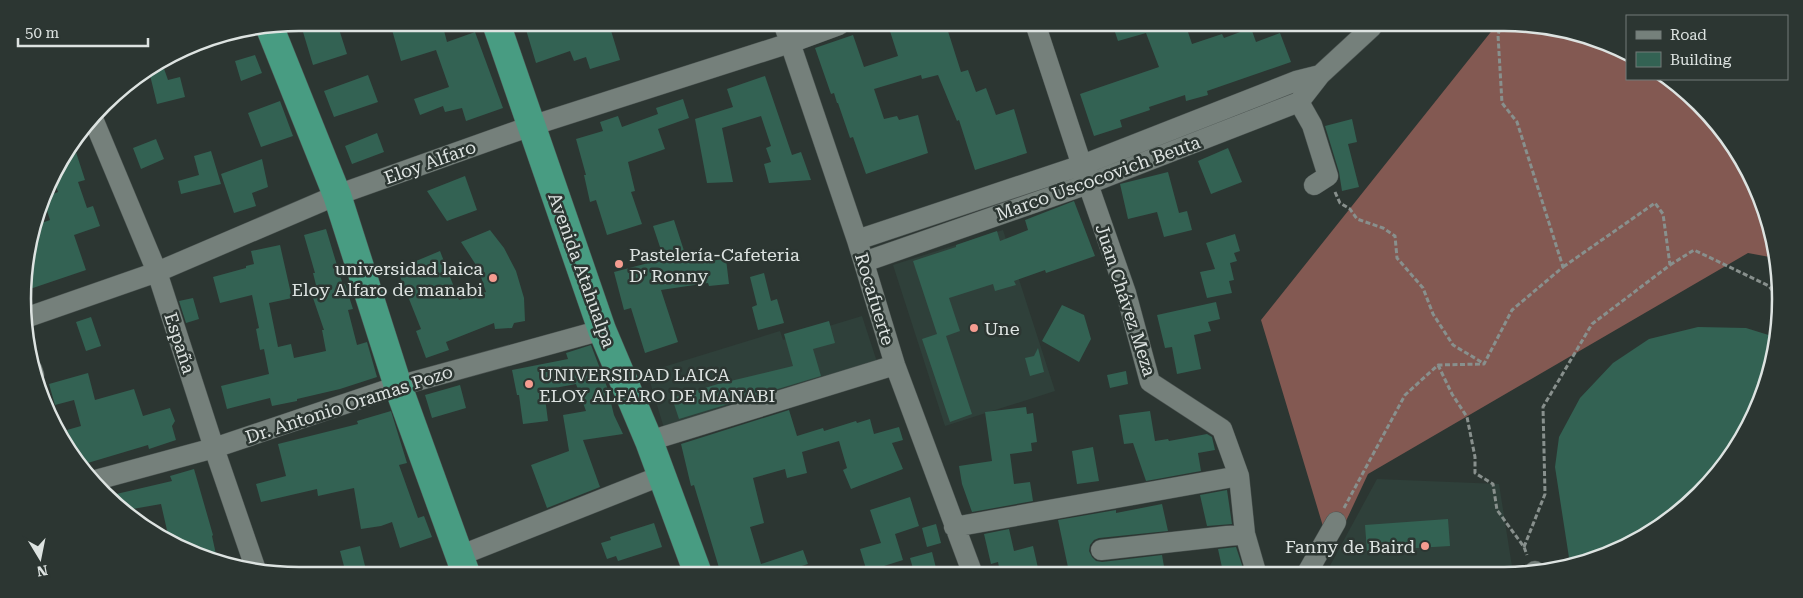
<svg xmlns="http://www.w3.org/2000/svg" width="1803" height="598" viewBox="0 0 1803 598" font-family="'Roboto Serif',serif">
  <style>
    .built { fill: #2f403a }
    .forest { fill: #835952 }
    .building { fill: #336253 }
    .lines { fill: none; stroke-linecap: round; stroke-linejoin: round }
    .minor-casing { stroke: #4c5452; stroke-width: 21 }
    .highway-casing { stroke: #4c5452; stroke-width: 29 }
    .path { stroke: #88908d; stroke-width: 3; stroke-dasharray: 5 2.5; stroke-linecap: butt }
    .minor { stroke: #75807b; stroke-width: 20 }
    .highway { stroke: #489c82; stroke-width: 28 }
    .poi-dot { fill: #f59c90; stroke: #2c3632; stroke-width: 2 }
    .labels { text-anchor: middle; dominant-baseline: central; stroke-width: 5; stroke-linejoin: round; paint-order: stroke }
    .street-label { font-size: 18px; fill: #dde3e1; stroke: #2c3632 }
    .poi-label { font-size: 18px; fill: #dde3e1; stroke: #2c3632; text-anchor: start }
    .rim { fill: none; stroke: #dde3e1; stroke-width: 2.5 }
  </style>
  <rect width="100%" height="100%" fill="#2c3632"/>
  <path class="built" d="M1003,230L1055,391L945,426L893,265Z
    M862,316L877,362L664,428L647,372L780,331L783,340Z
    M1377,479L1499,484L1513,573H1326Z"/>
  <path class="forest" d="M1494,28H1558L1627,56V79H1667L1734,146L1775,245V258L1748,253L1368,474L1331,553L1261,320Z"/>
  <path class="building" d="M300,22L337,23L347,54L313,65Z
    M390,23H442L447,42L475,32L503,108L466,121L462,108L445,112L443,106L420,115L414,99L449,87L436,50L401,61Z
    M524,23L609,24L620,60L590,69L586,57L574,61L570,51L536,63Z
    M888,25H946L961,72L968,70L976,92L986,88L996,115L1014,109L1027,153L975,170L959,120L957,121L938,75L922,79L921,75L874,89L884,119L897,116L899,120L918,115L928,153L866,174L853,137L850,138L838,103H837L834,93L831,94L815,48L853,35L864,67L898,56Z
    M1113,26H1186L1192,44L1222,34L1224,38L1251,28L1256,42L1280,33L1291,62L1207,91L1208,95L1186,101L1185,95L1149,107L1150,110L1120,120L1122,127L1094,136L1080,94L1159,67L1146,33L1118,41Z
    M255,55L262,73L241,81L235,61Z
    M162,63L168,80L180,77L185,97L157,104L149,71Z
    M368,75L378,102L334,117L324,91Z
    M765,76L792,155L801,152L811,180L769,183L764,164L771,162L766,148L771,146L761,116L722,128L733,182L707,183L695,119L733,107L727,89Z
    M683,99L689,118L658,129L665,149L628,162L635,191L631,192L642,224L607,235L596,200L590,202L584,175H586L576,139L603,131L600,122L618,116L622,127L658,114L656,108Z
    M280,101L293,136L261,147L248,113Z
    M1352,119L1357,142L1348,144L1359,187L1342,191L1339,172L1325,126Z
    M377,133L384,152L352,164L345,146Z
    M156,139L164,159L141,169L133,148Z
    M74,146L85,180L78,182L87,208L93,206L100,226L74,235L86,270L27,290L25,263L36,225L50,220L44,201L45,197L58,192L52,175Z
    M1228,148L1242,182L1211,194L1198,161Z
    M211,151L221,184L181,194L178,181L199,175L194,156Z
    M262,159L268,187L252,193L256,206L234,213L221,174Z
    M1168,172L1179,213L1187,211L1192,230L1164,237L1157,212L1128,219L1120,184Z
    M465,176L477,210L447,221L427,191Z
    M1074,201L1095,256L1046,273L1045,270L1014,281L1016,285L995,291L993,284L949,298L960,331L946,336L972,414L950,422L922,339L937,334L913,261L956,247V245L997,231L1000,241L1028,230L1025,220Z
    M674,220L688,263L726,259L729,284L709,286L708,283L661,290L678,342L645,353L631,308L624,310L614,272L652,262V260L664,259L653,226Z
    M326,229L343,285L345,284L353,309L348,310L357,345L367,342L377,377L340,389L297,399V401L272,406L270,398L227,409L221,386L269,374L264,349L260,350L256,329L259,328L252,295L220,303L213,277L246,268V266L254,264L251,251L280,245L292,298L269,303L278,347L291,344L294,358L326,351L322,330H324L312,295L318,293L313,273H315L304,235Z
    M490,230L504,248L516,271L524,298L525,321L514,323L512,328L495,329L494,323L446,342L449,350L426,358L416,331L421,329L397,269L440,251L459,300L486,292L478,268L461,242Z
    M1235,234L1240,251L1234,253L1237,261L1230,263L1234,280L1229,281L1232,293L1207,298L1200,272L1215,269L1206,243Z
    M764,273L771,301L777,299L784,323L758,330L752,307L757,305L750,277Z
    M193,298L199,319L186,323L179,301Z
    M1216,302L1220,319L1208,322L1211,331L1194,335L1201,369L1177,374L1172,347L1165,348L1157,315Z
    M1062,305L1084,315L1091,339L1079,362L1042,341Z
    M91,317L101,346L86,351L76,322Z
    M829,321L835,343L813,349L821,376L679,419L672,398L718,384L793,366L784,334Z
    M1698,327L1746,328L1775,337V353L1744,437L1699,495L1627,547L1570,564L1555,467L1559,437L1580,398L1613,363L1649,339Z
    M591,345L607,387L614,415L623,434L583,440L600,487L547,508L531,465L569,451L563,415L586,411L576,384L544,390L548,421L523,424L519,395H517L512,370L568,359L566,353Z
    M1038,348L1044,372L1030,376L1025,358L1034,356Z
    M1126,371L1128,384L1110,388L1107,375Z
    M88,373L95,400L134,389L143,416L170,408L175,421L172,426L176,440L149,449L148,445L81,465L75,459L67,430L81,426L74,400L55,405L49,384Z
    M460,385L466,408L432,418L425,395Z
    M1026,407L1027,414L1033,413L1037,442L1031,443L1032,451L1010,454L1014,484L1030,482L1033,501L972,512L962,484L959,466L992,461L985,412Z
    M789,410L797,436L823,428L824,431L856,421L857,423L870,419L874,434L899,427L903,440L892,443L903,469L851,489L843,470L847,468L839,441L802,452L807,473L787,478L785,469L753,478L764,523L750,527L761,564L803,550L808,564L786,571H720L694,485L691,486L681,444Z
    M391,411L407,463L399,465L418,518L424,516L432,537L400,548L392,522L381,526L361,529L354,488L318,496L317,489L261,502L256,484L286,476L278,444L358,424L357,421Z
    M1150,411L1155,441L1168,439L1169,441L1207,434L1212,437L1215,450L1198,453L1201,471L1146,481L1133,443L1124,444L1119,415Z
    M1093,447L1099,481L1077,484L1072,451Z
    M194,469L213,535L212,536L217,559L169,539L161,504L127,510L112,495L172,481L170,476Z
    M1227,490L1232,524L1207,526L1200,495Z
    M910,497L919,526L895,534L903,560L884,566L886,572H867L860,549L881,543L870,510Z
    M1162,504L1168,531L1099,538L1094,540L1090,545L1089,551L1092,557L1096,561L1102,562L1162,555L1165,572H1069L1058,520L1116,510V513Z
    M1448,519L1450,546L1367,551L1365,525Z
    M654,523L662,547L618,561L616,556L607,559L601,543L611,540L610,537Z
    M936,524L941,543L927,547L922,528Z
    M1009,529L1014,551L1033,546L1038,568L1021,572H1000L998,562L991,564L984,534Z
    M360,546L365,566L345,570L340,551Z
    M1236,547L1243,568L1223,572L1218,549Z
    M932,552L937,572H914L910,558Z"/>
  <g class="lines">
    <defs>
      <path id="minor" d="M784,25L857,240L895,365L972,572
        M1036,26L1088,184L1126,293L1150,382L1222,429L1239,476L1245,534L1256,572
        M1320,75L1372,27
        M1299,102L1312,125L1328,176L1314,185
        M94,121L157,272L214,448L256,570
        M857,240L1082,165L1296,81L1320,75L1299,102L1088,184L864,262
        M28,317L157,272L337,195L531,126L790,43L839,25
        M32,369L34,375
        M649,441L895,365
        M96,480L214,448L398,386L602,330
        M954,527L1239,476
        M1101,550L1245,534
        M459,556L663,475
        M1535,571V573
        M1307,573L1336,522"/>
      <path id="highway" d="M496,23L602,330L649,441L697,571
        M270,28L337,195L398,386L465,571"/>
    </defs>
    <use href="#minor" class="minor-casing"/>
    <use href="#highway" class="highway-casing"/>
    <path class="path" d="M1335,192L1340,203L1350,209L1357,219L1383,228L1395,236L1397,258L1423,288L1433,314L1453,345L1483,363
      M1670,265L1694,250L1769,286L1775,294
      M1438,365L1452,394L1467,417L1475,457V473L1493,484L1497,510L1524,547L1527,555
      M1344,508L1405,395L1438,365L1484,364L1512,310L1563,267L1517,122L1502,103L1498,35L1500,28
      M1524,547L1545,494L1543,407L1592,324L1670,265L1663,214L1655,203L1563,267"/>
    <use href="#minor" class="minor"/>
    <use href="#highway" class="highway"/>
  </g>
  <g class="poi-dot">
    <circle cx="619" cy="264" r="5"/>
    <circle cx="493" cy="278" r="5"/>
    <circle cx="974" cy="328" r="5"/>
    <circle cx="529" cy="384" r="5"/>
    <circle cx="1425" cy="546" r="5"/>
  </g>
  <g class="labels">
    <g class="street-label">
      <text transform="translate(430 162) rotate(-20)">Eloy Alfaro</text>
      <text transform="translate(1098 178) rotate(-20)">Marco Uscocovich Beuta</text>
      <text transform="translate(582 270) rotate(70)">Avenida Atahualpa</text>
      <text transform="translate(875 299) rotate(73)">Rocafuerte</text>
      <text transform="translate(1126 300) rotate(72)">Juan Chávez Meza</text>
      <text transform="translate(180 343) rotate(72)">España</text>
      <text transform="translate(349 404) rotate(-18)">Dr. Antonio Oramas Pozo</text>
    </g>
    <g class="poi-label">
      <text x="629" y="254">Pastelería-Cafeteria<tspan x="629" dy="21">D' Ronny</tspan></text>
      <text x="483" y="268" text-anchor="end">universidad laica<tspan x="483" dy="21">Eloy Alfaro de manabi</tspan></text>
      <text x="984" y="328">Une</text>
      <text x="539" y="374">UNIVERSIDAD LAICA<tspan x="539" dy="21">ELOY ALFARO DE MANABI</tspan></text>
      <text x="1415" y="546" text-anchor="end">Fanny de Baird</text>
    </g>
  </g>
  <path d="M0 0H1803V598H0ZM299 31H1504A268 268 0 0 1 1772 299V299A268 268 0 0 1 1504 567H299A268 268 0 0 1 31 299V299A268 268 0 0 1 299 31Z" fill="#2c3632" fill-rule="evenodd"/>
  <path class="rim" d="M299 31H1504A268 268 0 0 1 1772 299V299A268 268 0 0 1 1504 567H299A268 268 0 0 1 31 299V299A268 268 0 0 1 299 31Z"/>
  <rect x="1626" y="15" width="162" height="65" fill="#2c3632" stroke="#737b78"/>
  <rect x="1636" y="31" width="25" height="8" fill="#75807b" stroke="#737b78"/>
  <text x="1670" y="40" font-size="15" fill="#dde3e1">Road</text>
  <rect x="1636" y="52" width="25" height="15" fill="#336253" stroke="#737b78"/>
  <text x="1670" y="65" font-size="15" fill="#dde3e1">Building</text>
  <g transform="translate(40 558) rotate(170)" stroke="#2c3632" stroke-width="4" paint-order="stroke">
  <path d="M0-4L9 19L0 12L-9 19Z" fill="#dde3e1"/>
  <text y="-8" font-size="14" font-weight="bold" text-anchor="middle" fill="#dde3e1">N</text>
  </g>
  <path d="M18 38v8h130v-8" fill="none" stroke="#dde3e1" stroke-width="2.5"/>
  <text x="25" y="38" font-size="15" fill="#dde3e1" stroke="#2c3632" stroke-width="4" paint-order="stroke">50 m</text>
</svg>
